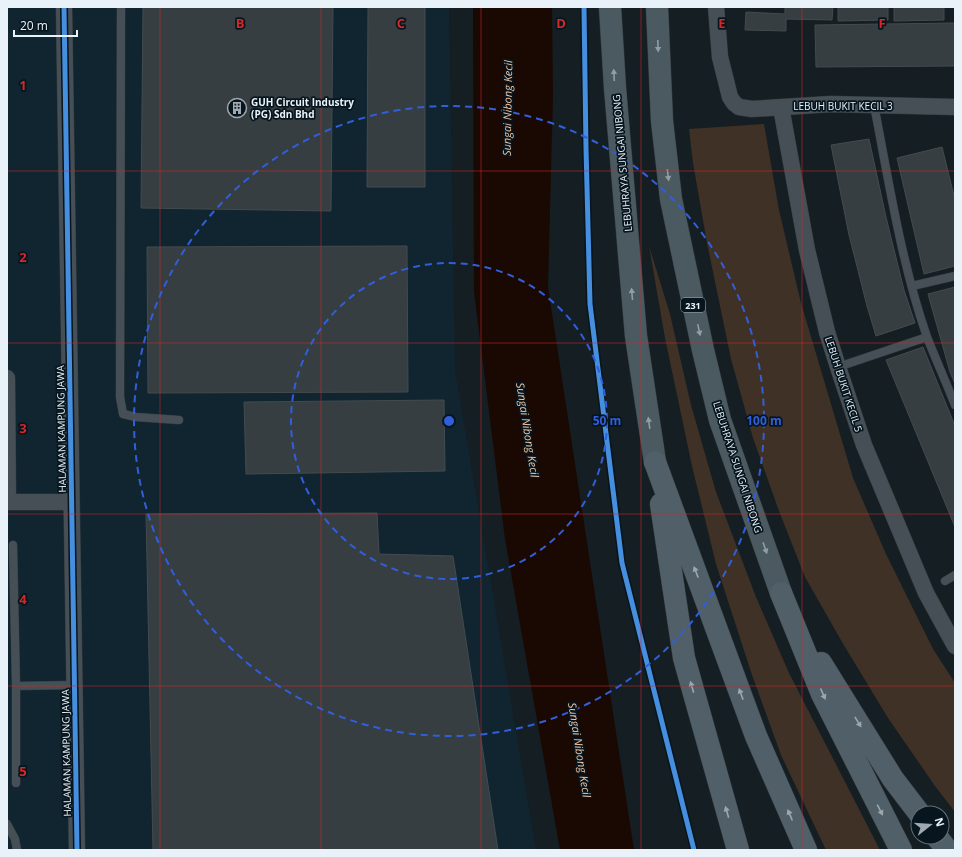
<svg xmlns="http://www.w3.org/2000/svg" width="962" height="857" viewBox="0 0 962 857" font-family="'Open Sans',sans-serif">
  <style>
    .built { fill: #102530 }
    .green { fill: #3f3125 }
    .water { fill: #1a0903 }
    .building { fill: #363e41; stroke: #434b4f }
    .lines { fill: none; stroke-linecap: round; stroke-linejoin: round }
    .lane-casing { stroke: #343b3f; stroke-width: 9 }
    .street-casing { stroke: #343b3f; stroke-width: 17 }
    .primary-casing { stroke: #343b3f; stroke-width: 23 }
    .highway-casing { stroke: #343b3f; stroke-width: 23 }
    .lane { stroke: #454f55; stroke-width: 8 }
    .street { stroke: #454f55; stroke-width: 16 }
    .primary { stroke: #4b5960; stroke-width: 22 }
    .highway { stroke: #505f68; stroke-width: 22 }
    .cycleway-casing { stroke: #07151e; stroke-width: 8 }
    .cycleway { stroke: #468fdf; stroke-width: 5 }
    .oneway { fill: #929ea5 }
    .oneway2 { fill: #9ca8b0 }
    .grid { fill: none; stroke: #d62828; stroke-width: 1; stroke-opacity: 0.55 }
    .ring { fill: none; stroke: #315edb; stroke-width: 2; stroke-dasharray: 7 5 }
    .labels { text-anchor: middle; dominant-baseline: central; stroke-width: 3.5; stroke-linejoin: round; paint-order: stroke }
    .shield { fill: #07151e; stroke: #a5b0b7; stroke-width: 1 }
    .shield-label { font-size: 9px; font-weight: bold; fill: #e9f2f9 }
    .poi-label { font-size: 10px; font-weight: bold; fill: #e9f2f9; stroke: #07151e; text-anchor: start }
    .street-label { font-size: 10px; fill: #e9f2f9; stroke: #07151e }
    .water-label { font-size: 11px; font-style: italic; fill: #f4c59f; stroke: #07151e }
    .grid-label { font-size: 13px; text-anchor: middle; font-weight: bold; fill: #d62828; stroke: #07151e; stroke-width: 3.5; stroke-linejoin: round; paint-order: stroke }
    .centre { fill: #315edb; stroke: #07151e; stroke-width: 2 }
    .ring-label { font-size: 12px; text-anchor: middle; font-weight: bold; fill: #315edb; stroke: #07151e; stroke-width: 3.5; stroke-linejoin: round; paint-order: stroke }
  </style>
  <rect width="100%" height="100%" fill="#151e22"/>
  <path class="built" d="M7,7H449L455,370L536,850H7Z"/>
  <path class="green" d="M764,124L779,210L801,303L853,478L886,554L933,649L955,683V812L935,786L888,718L842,642L805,577L779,511L753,438L731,359L707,243L693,163L689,129Z
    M649,246L670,314L691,405L716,492L756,597L789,673L880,850H826L781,755L751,672L716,564L692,466L665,338Z"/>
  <path class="water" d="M473,7H552L553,95L548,287L634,850H560L505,539L474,292Z"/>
  <path class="building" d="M143,7H333L331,211L141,208Z
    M368,7H425V187H367Z
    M785,7H833L832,20L786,19V31L745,30L746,12L785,14Z
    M838,7H888V20L838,21Z
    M894,7H944V20L894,21Z
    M955,23V66L816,67L815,25Z
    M869,139L886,217L904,290L915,323L876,336L867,306L849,235L831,145Z
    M942,147L955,200V266L924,274L897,158Z
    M407,246L408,392L148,393L147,247Z
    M955,287V384L950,372L928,294Z
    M923,347L955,426V527L886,360Z
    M444,400L445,471L246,474L244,402Z
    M377,513L379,554L453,556L498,850H153L146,514Z"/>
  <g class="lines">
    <defs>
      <path id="lane" d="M121,7L120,397L123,414L136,417L179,420
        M874,105C889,182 901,262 927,337C936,360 946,382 955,405
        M912,286L955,276
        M838,367L927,337
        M13,545L16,686
        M945,581L955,575
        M16,783V686L74,685
        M7,824L15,839L17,850"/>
      <path id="street" d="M64,7L77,850
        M716,7L720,57L730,97L734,103L739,107L752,109L831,104L955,107
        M781,107L807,250L827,332L838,367L864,445L908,550L926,593L955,646
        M7,378L8,502
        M7,502H71"/>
      <path id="primary" d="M610,7L615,88L636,336L655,462
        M657,7L662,121L671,199L686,270L703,350L720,420L781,593"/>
      <path id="highway" d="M655,462L756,736L806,850
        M661,504L684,658L738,850
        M781,593L822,694L901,850
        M821,663L893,779L919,813
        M937,837L947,850"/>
    </defs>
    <use href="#lane" class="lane-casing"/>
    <use href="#street" class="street-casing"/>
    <use href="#primary" class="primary-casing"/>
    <use href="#highway" class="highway-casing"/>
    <use href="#lane" class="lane"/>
    <use href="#street" class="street"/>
    <use href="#primary" class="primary"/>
    <use href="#highway" class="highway"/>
    <defs>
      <path id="cycleway" d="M64,7L77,850
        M584,7L586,148L590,304L622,563L694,850"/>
    </defs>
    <use href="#cycleway" class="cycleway-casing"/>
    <use href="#cycleway" class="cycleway"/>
  </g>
  <defs><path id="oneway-solid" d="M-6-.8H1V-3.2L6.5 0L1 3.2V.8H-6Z"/></defs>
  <g class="oneway">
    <use href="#oneway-solid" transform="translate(658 46) rotate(88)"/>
    <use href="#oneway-solid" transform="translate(614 75) rotate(-93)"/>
    <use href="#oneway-solid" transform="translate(668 175) rotate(83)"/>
    <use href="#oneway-solid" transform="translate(632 294) rotate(-95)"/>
    <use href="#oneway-solid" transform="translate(699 330) rotate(78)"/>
    <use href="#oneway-solid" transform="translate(649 423) rotate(-98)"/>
    <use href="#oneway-solid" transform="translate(765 548) rotate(71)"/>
  </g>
  <g class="oneway2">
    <use href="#oneway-solid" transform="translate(696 572) rotate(-111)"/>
    <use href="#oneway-solid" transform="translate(692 687) rotate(-106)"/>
    <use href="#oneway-solid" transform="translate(741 694) rotate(-110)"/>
    <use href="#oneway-solid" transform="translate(823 694) rotate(66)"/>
    <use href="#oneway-solid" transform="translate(858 722) rotate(58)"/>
    <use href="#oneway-solid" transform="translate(880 810) rotate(63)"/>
    <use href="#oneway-solid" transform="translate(727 812) rotate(-106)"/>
    <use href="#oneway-solid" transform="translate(790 815) rotate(-113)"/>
  </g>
  <path class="grid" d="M160,7V850M321,7V850M481,7V850M641,7V850M802,7V850M7,171H955M7,343H955M7,514H955M7,686H955"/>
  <g class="ring">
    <circle cx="449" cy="421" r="158"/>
    <circle cx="449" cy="421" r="315"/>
  </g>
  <defs>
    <symbol id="building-ring" viewBox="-11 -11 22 22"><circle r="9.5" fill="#07151e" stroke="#9fa8ae" stroke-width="1.5"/><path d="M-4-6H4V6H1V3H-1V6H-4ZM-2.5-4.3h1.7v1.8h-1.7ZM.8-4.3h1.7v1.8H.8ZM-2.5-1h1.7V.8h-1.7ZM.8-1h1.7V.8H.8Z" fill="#9fa8ae"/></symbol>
  </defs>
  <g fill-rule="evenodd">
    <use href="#building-ring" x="226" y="97" width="22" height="22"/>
  </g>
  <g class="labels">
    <rect class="shield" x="681" y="298" width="24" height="14" rx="3"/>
    <g class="shield-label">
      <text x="693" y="305">231</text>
    </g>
    <g class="poi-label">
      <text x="251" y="102">GUH Circuit Industry<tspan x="251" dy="12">(PG) Sdn Bhd</tspan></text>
    </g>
    <g class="street-label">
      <text x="843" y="106">LEBUH BUKIT KECIL 3</text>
      <text transform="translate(622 163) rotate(-95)">LEBUHRAYA SUNGAI NIBONG</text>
      <text transform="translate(844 384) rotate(72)">LEBUH BUKIT KECIL 5</text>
      <text transform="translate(61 429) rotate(-91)">HALAMAN KAMPUNG JAWA</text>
      <text transform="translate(738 467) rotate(72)">LEBUHRAYA SUNGAI NIBONG</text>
      <text transform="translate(66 753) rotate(-91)">HALAMAN KAMPUNG JAWA</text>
    </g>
    <g class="water-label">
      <text transform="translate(507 108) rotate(-89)">Sungai Nibong Kecil</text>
      <text transform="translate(528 430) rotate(81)">Sungai Nibong Kecil</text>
      <text transform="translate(580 750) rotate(81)">Sungai Nibong Kecil</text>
    </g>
  </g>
  <g class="grid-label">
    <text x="240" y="28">B</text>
    <text x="401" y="28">C</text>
    <text x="561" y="28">D</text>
    <text x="722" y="28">E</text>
    <text x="882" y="28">F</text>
    <text x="23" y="90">1</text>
    <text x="23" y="262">2</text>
    <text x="23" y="433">3</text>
    <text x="23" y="604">4</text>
    <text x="23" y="776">5</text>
  </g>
  <circle cx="449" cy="421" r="6" class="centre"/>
  <g class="ring-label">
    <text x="607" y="425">50 m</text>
    <text x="764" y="425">100 m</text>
  </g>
  <rect width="962" height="857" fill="none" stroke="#e9f2f9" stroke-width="16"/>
  <g transform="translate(930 825) rotate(73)"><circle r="19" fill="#07151e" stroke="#616d76"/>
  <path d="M0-3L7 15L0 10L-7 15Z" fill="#9fa8ae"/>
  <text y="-6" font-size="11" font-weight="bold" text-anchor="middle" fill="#e9f2f9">N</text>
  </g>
  <path d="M14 30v6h63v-6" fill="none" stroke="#e9f2f9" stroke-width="2"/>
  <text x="20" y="30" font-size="12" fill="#e9f2f9" stroke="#07151e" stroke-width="3" paint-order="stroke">20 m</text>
</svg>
